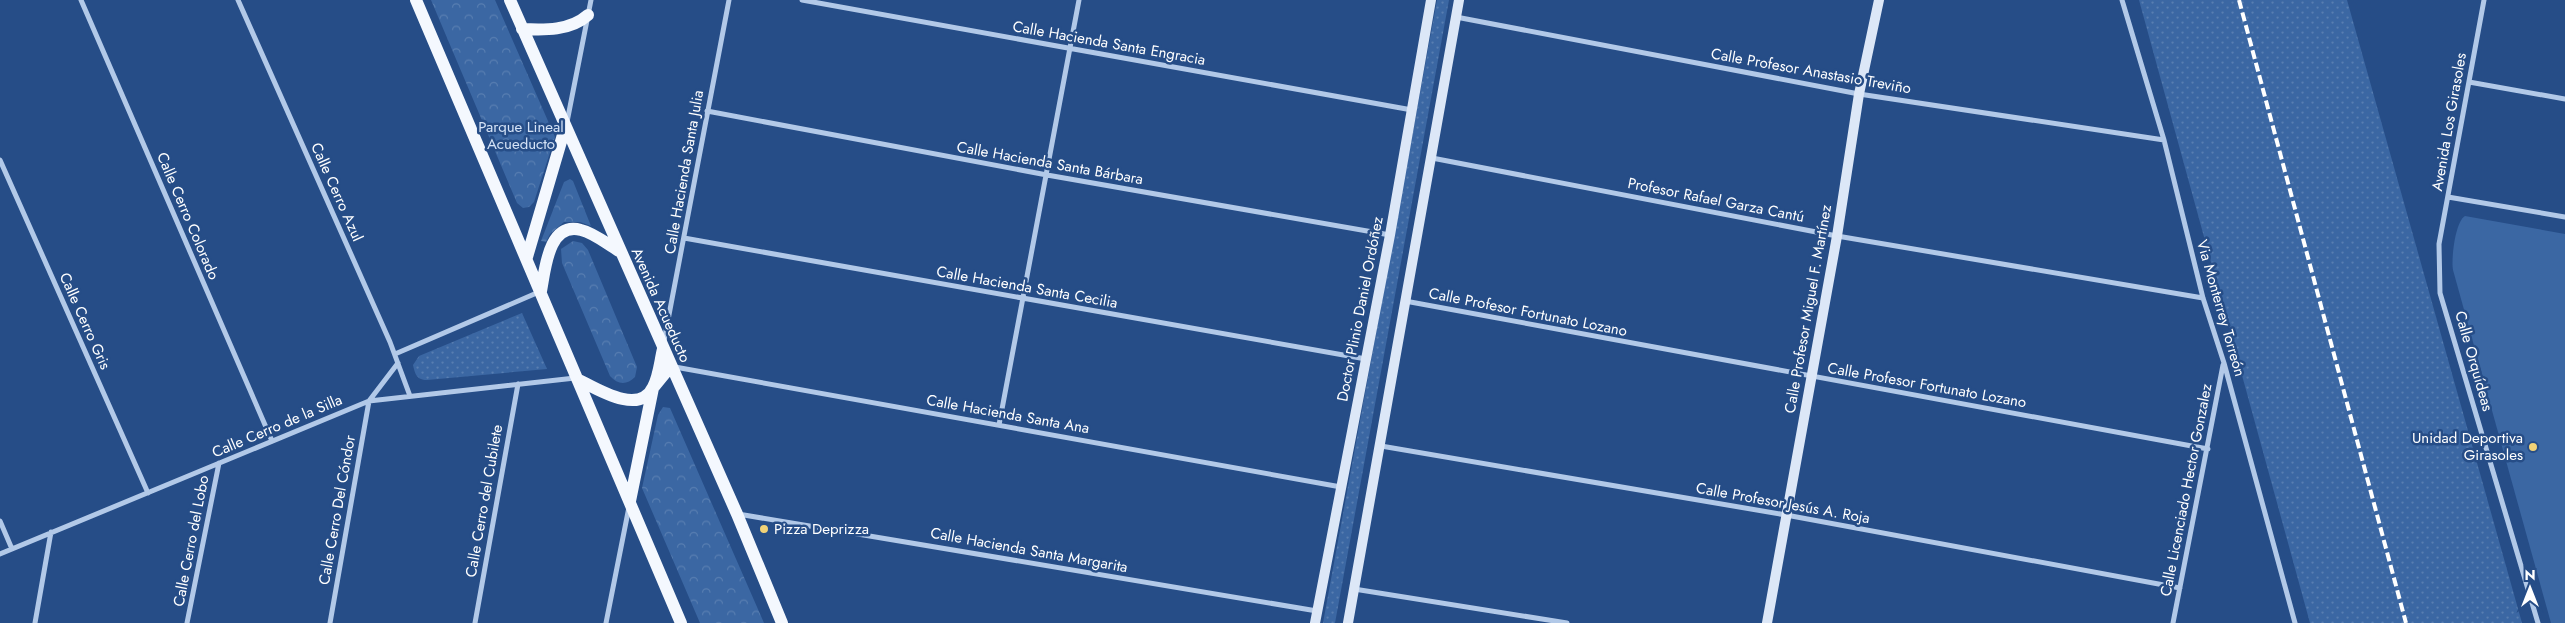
<svg xmlns="http://www.w3.org/2000/svg" width="2565" height="623" viewBox="0 0 2565 623" font-family="Jost,sans-serif">
  <style>
    .grass { fill: url(#grass-dots) }
    .park { fill: url(#park-crowns) }
    .garden { fill: #3b67a3 }
    .lines { fill: none; stroke-linecap: round; stroke-linejoin: round }
    .street { stroke: #b2c9e8; stroke-width: 5 }
    .secondary { stroke: #dce7f7; stroke-width: 10 }
    .primary { stroke: #f4f8fe; stroke-width: 12 }
    .rail { stroke: #fff; stroke-width: 4; stroke-dasharray: 9 4; stroke-linecap: butt }
    .poi-dot { fill: #f1d277; stroke: #264d87; stroke-width: 2 }
    .labels { text-anchor: middle; dominant-baseline: central; stroke-width: 5; stroke-linejoin: round; paint-order: stroke }
    .street-label { font-size: 15px; fill: #fff; stroke: #264d87 }
    .park-label { font-size: 15px; fill: #d5e3f7; stroke: #264d87 }
    .poi-label { font-size: 15px; fill: #fff; stroke: #264d87; text-anchor: end }
  </style>
  <defs>
    <pattern id="grass-dots" width="8" height="8" patternUnits="userSpaceOnUse" patternTransform="scale(1.25)"><rect width="8" height="8" fill="#3b67a3"/><path d="M2 2h.1M6 6h.1" fill="none" stroke="#587eb1" stroke-width="1.8" stroke-linecap="round"/></pattern>
    <pattern id="park-crowns" width="20" height="18" patternUnits="userSpaceOnUse" patternTransform="scale(1.25)"><rect width="20" height="18" fill="#3b67a3"/><path d="M2 6a3 3 0 1 1 6 0M12 15a3 3 0 1 1 6 0" fill="none" stroke="#587eb1"/></pattern>
  </defs>
  <rect width="100%" height="100%" fill="#264d87"/>
  <path class="grass" d="M1437,0H1449L1335,623H1323Z
    M2139,0H2347L2522,623H2310Z
    M522,313L547,369L427,380C416,380 415,373 413,365L419,356Z"/>
  <path class="park" d="M431,0H495L555,137L534,202L529,207L523,208L517,203Z
    M570,179L573,181L591,226L580,222H564L550,234L546,242L541,241L564,182Z
    M573,241L582,243L588,250L637,367L635,377C627,385 618,385 610,376L562,263L561,249Z
    M663,407L670,408L764,623H700L642,488L658,415Z"/>
  <path class="garden" d="M2465,216L2565,234V623H2551L2453,270C2451,259 2455,222 2465,216Z"/>
  <g class="lines">
    <path class="street" d="M81,0L272,441
      M238,0L390,342L410,396
      M802,0L1412,110
      M2122,0L2164,140L2203,298L2224,363L2295,623
      M2484,0L2439,244L2440,293L2538,623
      M1456,17L1859,94L2164,140
      M2469,82L2565,99
      M707,111L1047,175L1390,235
      M567,122L591,0
      M1432,158L1837,236L2203,298
      M0,160L148,493
      M2448,197L2565,217
      M684,238L1366,359
      M1405,301L2208,449
      M664,341L729,0
      M395,354L539,292
      M675,367L1341,487
      M999,425L1079,0
      M1381,446L1786,515L2180,588
      M738,514L1317,611
      M0,521L12,549
      M0,554L369,401L575,378
      M1354,589L1567,623
      M35,623L51,532
      M187,623L219,463
      M330,623L369,401L398,363
      M475,623L518,384
      M606,623L629,507
      M2173,623L2223,365"/>
    <path class="secondary" d="M1315,623L1390,235L1431,0
      M1348,623L1459,0
      M1767,623L1837,236L1859,94L1879,0"/>
    <path class="primary" d="M416,0L681,623
      M510,0L737,514L782,623
      M522,29C545,30 570,31 588,15
      M527,257L565,128
      M541,291C545,271 548,221 581,230C594,233 607,244 619,251
      M579,380C597,389 640,416 653,387C659,376 660,361 663,349
      M630,501L653,388L671,366"/>
    <path class="rail" d="M2239,0L2406,623"/>
  </g>
  <g class="poi-dot">
    <circle cx="2533" cy="447" r="5"/>
    <circle cx="764" cy="529" r="5"/>
  </g>
  <g class="labels">
    <g class="street-label">
      <text transform="translate(1109 43) rotate(10)">Calle Hacienda Santa Engracia</text>
      <text transform="translate(1811 71) rotate(10)">Calle Profesor Anastasio Treviño</text>
      <text transform="translate(2449 122) rotate(-80)">Avenida Los Girasoles</text>
      <text transform="translate(1050 163) rotate(10)">Calle Hacienda Santa Bárbara</text>
      <text transform="translate(684 172) rotate(-80)">Calle Hacienda Santa Julia</text>
      <text transform="translate(337 192) rotate(66)">Calle Cerro Azul</text>
      <text transform="translate(1716 200) rotate(11)">Profesor Rafael Garza Cantú</text>
      <text transform="translate(188 216) rotate(67)">Calle Cerro Colorado</text>
      <text transform="translate(1027 287) rotate(10)">Calle Hacienda Santa Cecilia</text>
      <text transform="translate(661 305) rotate(66)">Avenida Acueducto</text>
      <text transform="translate(2221 308) rotate(74)">Via Monterrey Torreón</text>
      <text transform="translate(1360 309) rotate(-79)">Doctor Plinio Daniel Ordóñez</text>
      <text transform="translate(1808 309) rotate(-80)">Calle Profesor Miguel F. Martínez</text>
      <text transform="translate(1528 312) rotate(11)">Calle Profesor Fortunato Lozano</text>
      <text transform="translate(85 321) rotate(66)">Calle Cerro Gris</text>
      <text transform="translate(2474 361) rotate(74)">Calle Orquídeas</text>
      <text transform="translate(1927 385) rotate(10)">Calle Profesor Fortunato Lozano</text>
      <text transform="translate(1008 414) rotate(10)">Calle Hacienda Santa Ana</text>
      <text transform="translate(277 426) rotate(-23)">Calle Cerro de la Silla</text>
      <text transform="translate(2186 490) rotate(-79)">Calle Licenciado Hector Gonzalez</text>
      <text transform="translate(484 501) rotate(-80)">Calle Cerro del Cubilete</text>
      <text transform="translate(1783 503) rotate(10)">Calle Profesor Jesús A. Roja</text>
      <text transform="translate(337 510) rotate(-80)">Calle Cerro Del Cóndor</text>
      <text transform="translate(191 541) rotate(-79)">Calle Cerro del Lobo</text>
      <text transform="translate(1029 550) rotate(10)">Calle Hacienda Santa Margarita</text>
    </g>
    <g class="park-label">
      <text x="521" y="127">Parque Lineal<tspan x="521" dy="17">Acueducto</tspan></text>
    </g>
    <g class="poi-label">
      <text x="2523" y="438">Unidad Deportiva<tspan x="2523" dy="17">Girasoles</tspan></text>
      <text x="774" y="529" text-anchor="start">Pizza Deprizza</text>
    </g>
  </g>
  <g transform="translate(2530 588)" stroke="#264d87" stroke-width="4" paint-order="stroke">
  <path d="M0-4L9 19L0 12L-9 19Z" fill="#ffffff"/>
  <text y="-8" font-size="14" font-weight="bold" text-anchor="middle" fill="#ffffff">N</text>
  </g>
</svg>
